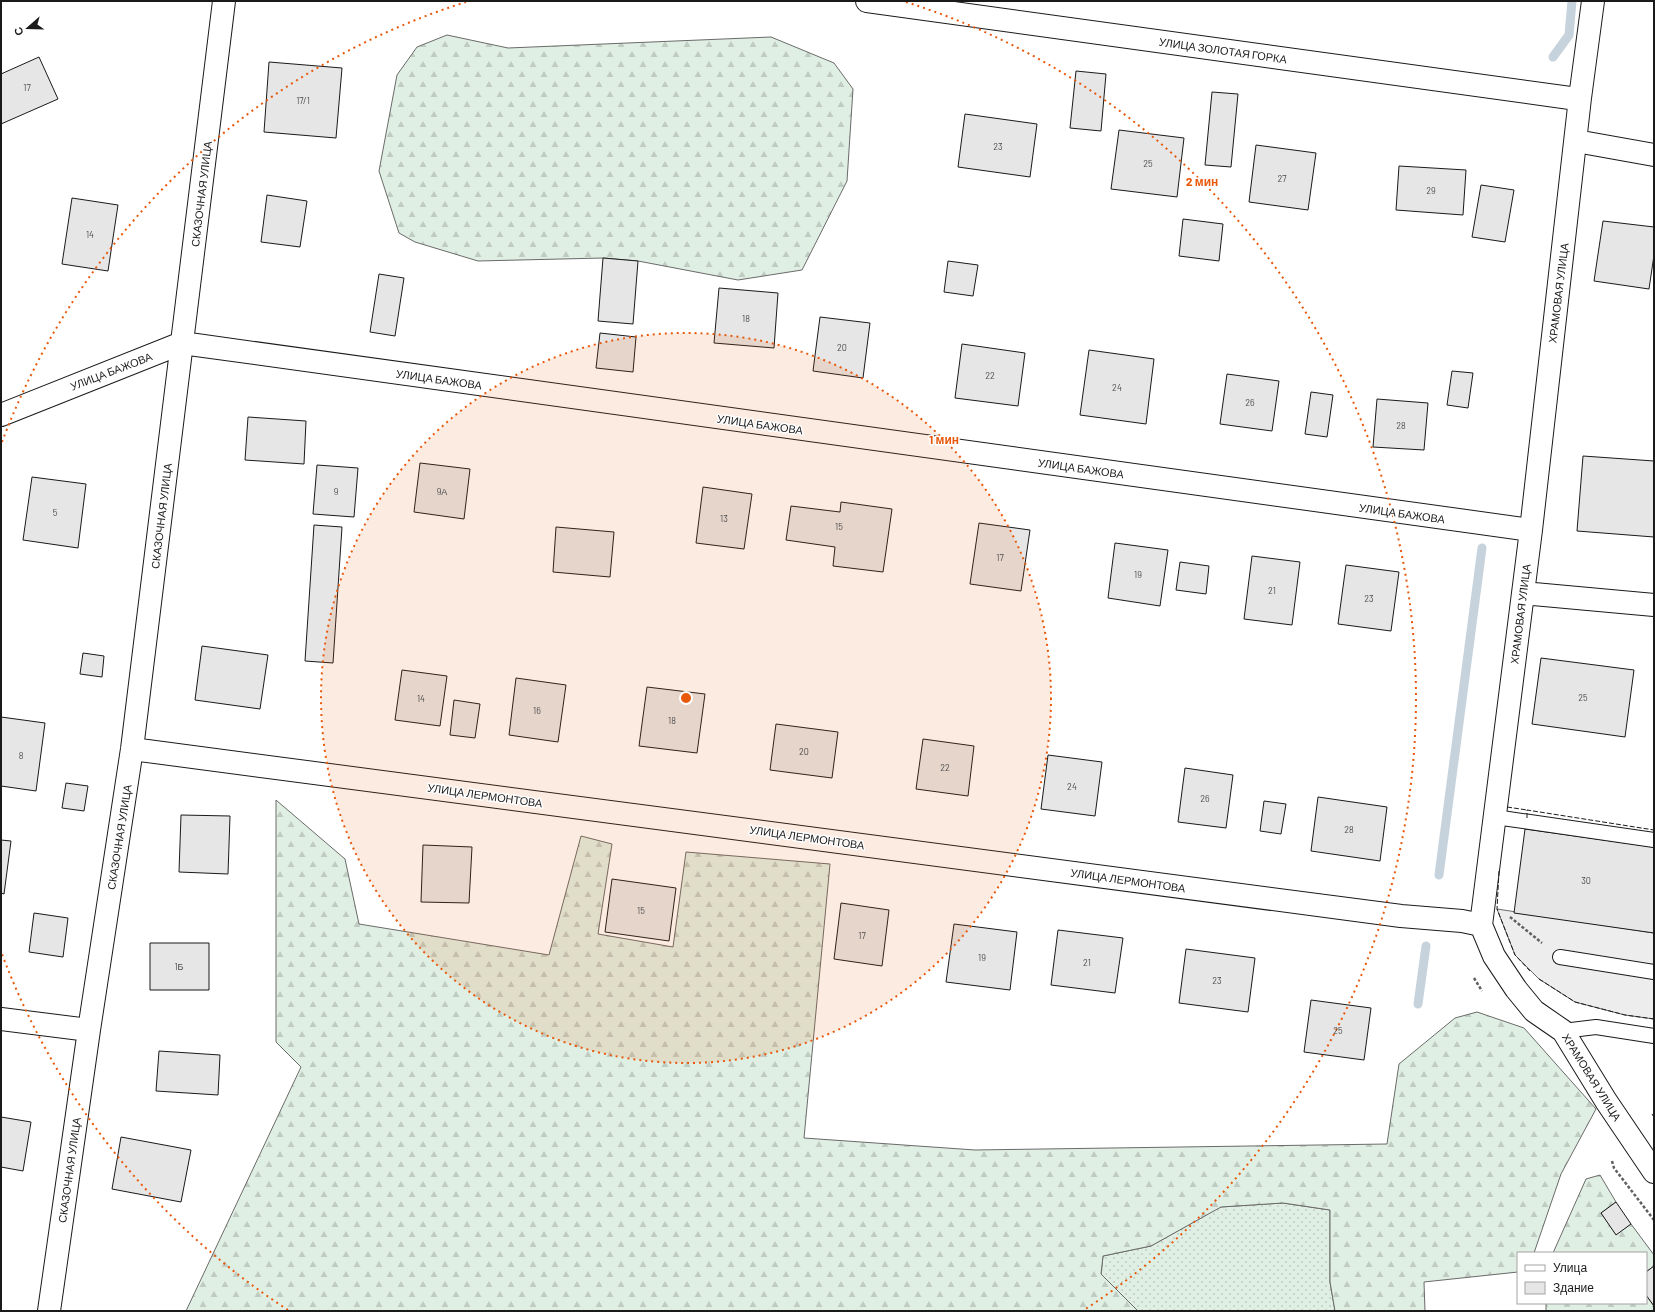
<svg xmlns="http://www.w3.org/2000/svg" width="1655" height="1312" viewBox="0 0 1655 1312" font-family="Barlow,sans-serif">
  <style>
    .grass { fill: url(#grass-dots); stroke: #6a6a6a }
    .forest { fill: url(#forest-firs); stroke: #6a6a6a }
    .parking { fill: #ededed; stroke: #6a6a6a }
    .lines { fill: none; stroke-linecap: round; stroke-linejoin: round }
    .stream { stroke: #c6d2dc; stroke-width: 9 }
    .building { fill: #e6e6e6; stroke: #1a1a1a }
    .service-casing { stroke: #1a1a1a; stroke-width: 16 }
    .minor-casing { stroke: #1a1a1a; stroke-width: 24 }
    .path { stroke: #5f5f5f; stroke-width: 2.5; stroke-dasharray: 3 2; stroke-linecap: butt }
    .service { stroke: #fff; stroke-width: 14 }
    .minor { stroke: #fff; stroke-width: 22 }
    .fence { stroke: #1a1a1a; stroke-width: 1; stroke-dasharray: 5 2; stroke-linecap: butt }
    .ring { fill: none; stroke: #e8590c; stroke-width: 2; stroke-dasharray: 2 4 }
    .labels { text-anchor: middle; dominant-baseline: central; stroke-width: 3; stroke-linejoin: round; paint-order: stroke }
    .number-label { font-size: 9px; fill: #4d4d4d }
    .street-label { font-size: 11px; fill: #1a1a1a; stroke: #fff }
    .centre { fill: #e8590c; stroke: #fff; stroke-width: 2 }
    .ring-label { font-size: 12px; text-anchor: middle; font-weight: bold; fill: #e8590c; stroke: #fff; stroke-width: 3; stroke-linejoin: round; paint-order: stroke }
  </style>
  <defs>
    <pattern id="grass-dots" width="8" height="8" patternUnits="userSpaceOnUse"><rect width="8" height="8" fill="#e0efe3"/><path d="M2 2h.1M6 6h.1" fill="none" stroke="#c0ccc2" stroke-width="1.8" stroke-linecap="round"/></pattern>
    <pattern id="forest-firs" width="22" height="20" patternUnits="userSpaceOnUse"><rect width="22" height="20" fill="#e0efe3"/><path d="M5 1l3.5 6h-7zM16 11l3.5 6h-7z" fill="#c0ccc2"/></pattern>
  </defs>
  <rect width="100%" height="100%" fill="#fff"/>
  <path class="grass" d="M1283,1203L1330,1210V1282L1335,1311H1138L1101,1274L1103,1256L1151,1246L1220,1207Z"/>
  <path class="forest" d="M447,35L508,48L771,37L834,63L853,89L847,181L802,270L738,280L638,261L603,258L478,261L415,242L399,233L379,171L397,75L417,47Z
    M276,800L345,859L359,924L549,955L581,836L612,844L598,934L673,947L686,852L830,864L804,1138L975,1150L1387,1144L1399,1064L1455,1018L1477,1012L1524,1028L1596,1109L1561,1174L1534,1253H1518V1272L1424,1282L1425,1311H1335L1330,1282V1210L1283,1203L1221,1207L1151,1246L1103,1256L1101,1274L1138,1311H186L301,1067L276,1042Z
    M1600,1175L1616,1202L1601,1213L1616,1234L1631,1224L1654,1255V1266L1646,1272V1253H1553L1586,1179Z
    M1646,1295L1654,1306V1311H1546V1303H1646Z"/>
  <path class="parking" d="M1497,909L1654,933V1019L1625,1015L1575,1002L1539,979L1515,955Z"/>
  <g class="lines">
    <path class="stream" d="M1553,57L1569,35L1572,1
      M1439,875L1482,548
      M1418,1004L1426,946"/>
  </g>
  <path class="building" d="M39,57L58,99L1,124V74Z
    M269,62L342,68L336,138L264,132Z
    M1076,71L1106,74L1101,131L1070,128Z
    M1212,92L1238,94L1231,167L1205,165Z
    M965,114L1037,124L1030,177L958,167Z
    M1119,130L1184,138L1177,197L1111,189Z
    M1256,145L1316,153L1308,210L1249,202Z
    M1399,166L1466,170L1463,215L1396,210Z
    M1481,185L1514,190L1505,242L1472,237Z
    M267,195L307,201L300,247L261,242Z
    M72,198L118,205L108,271L62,264Z
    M1183,219L1223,224L1219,261L1179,256Z
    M1603,221L1654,227V255L1649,289L1594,281Z
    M603,258L638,261L633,324L598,321Z
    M948,261L978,265L973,296L944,292Z
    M379,274L404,278L395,336L370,332Z
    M719,288L778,293L774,348L714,343Z
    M820,317L870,323L863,378L813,371Z
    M600,333L636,337L633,372L596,368Z
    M962,344L1025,353L1018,406L955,398Z
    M1089,350L1154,359L1146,424L1080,415Z
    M1452,371L1473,373L1468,408L1447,405Z
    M1227,374L1279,381L1272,431L1220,424Z
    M1311,392L1333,395L1327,437L1305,434Z
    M1377,399L1428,403L1424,450L1373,447Z
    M248,417L306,421L304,464L245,460Z
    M1583,456L1654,461V537L1577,531Z
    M420,463L470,469L464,519L414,512Z
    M317,465L358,468L354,517L313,514Z
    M32,477L86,484L78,548L23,540Z
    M703,487L752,494L744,549L696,543Z
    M841,502L892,509L883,572L833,566L835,547L786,540L791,506L840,512Z
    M979,523L1030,530L1021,591L970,584Z
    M314,525L342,527L333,663L305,661Z
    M556,527L614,532L610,577L553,572Z
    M1115,543L1168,550L1160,606L1108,598Z
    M1252,556L1300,562L1292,625L1244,619Z
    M1180,562L1209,566L1206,594L1176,590Z
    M1346,565L1399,572L1391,631L1338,624Z
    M202,646L268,655L260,709L195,700Z
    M83,653L104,656L102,677L80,674Z
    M1541,658L1634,670L1625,737L1532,724Z
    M402,670L447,676L440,726L395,720Z
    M516,678L566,685L558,742L509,735Z
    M647,687L705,694L697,753L639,746Z
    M454,700L480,704L475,738L450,735Z
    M1,717L45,723L36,791L1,786Z
    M776,724L838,732L832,778L770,770Z
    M923,739L974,746L968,796L916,789Z
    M1048,755L1102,762L1095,816L1041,809Z
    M1185,768L1233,775L1226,828L1178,822Z
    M66,783L88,786L84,811L62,808Z
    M1318,797L1387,807L1380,861L1311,851Z
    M1264,801L1286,804L1281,834L1260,831Z
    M181,815L230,816L228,874L179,872Z
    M1525,829L1654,847V933L1514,913Z
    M1,840L11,841L4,894L1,893Z
    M423,845L472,847L469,903L421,902Z
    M612,879L676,888L669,941L605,932Z
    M841,903L889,910L882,966L834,959Z
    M34,913L68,918L63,957L29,952Z
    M954,924L1017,932L1010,990L946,982Z
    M1058,930L1123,938L1115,993L1051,985Z
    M150,943H209V990H150Z
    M1186,949L1255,958L1248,1012L1179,1003Z
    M1311,1000L1371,1008L1364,1060L1304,1052Z
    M159,1051L220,1055L218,1095L156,1091Z
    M1,1117L31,1122L23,1171L1,1167Z
    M121,1137L191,1150L181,1202L112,1189Z
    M1616,1202L1631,1224L1616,1235L1601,1213Z
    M1654,1266V1306L1646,1295V1272Z"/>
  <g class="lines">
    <defs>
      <path id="service" d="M1495,817L1654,840
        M1560,957L1654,972
        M1563,1031L1596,1027L1654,1036"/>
      <path id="minor" d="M867,1L1570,98H1580
        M1593,1L1580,98L1531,530L1481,925L1494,956L1516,989L1534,1011L1563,1031L1606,1101L1654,1172
        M1576,141L1654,155
        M1,415L182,343L1531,530
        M1523,593L1654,605
        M132,749L1401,916L1462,921L1481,925
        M1,1019L89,1030L132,749L224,1
        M49,1311L89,1030"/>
    </defs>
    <use href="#service" class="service-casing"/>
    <use href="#minor" class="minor-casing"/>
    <path class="path" d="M1510,917L1542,943
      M1474,978L1482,991
      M1612,1161L1614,1168L1654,1220"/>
    <use href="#service" class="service"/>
    <use href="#minor" class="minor"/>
    <path class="fence" d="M1507,807L1527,810
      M1527,818V810L1654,830
      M1499,871L1497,909L1515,955L1530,971
      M1539,979L1575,1002L1625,1015L1654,1019
      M1652,1114L1654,1117"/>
  </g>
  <circle cx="686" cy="698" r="365" fill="#e8590c" fill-opacity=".12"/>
  <g class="ring">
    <circle cx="686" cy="698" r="365"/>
    <path d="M288 1310A730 730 0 0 1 2 954M2 442A730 730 0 0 1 466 2M906 2A730 730 0 0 1 1084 1310"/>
  </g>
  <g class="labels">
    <g class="number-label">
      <text x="27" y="87">17</text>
      <text x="303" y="100">17/1</text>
      <text x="998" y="146">23</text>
      <text x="1148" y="163">25</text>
      <text x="1282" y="178">27</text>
      <text x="1431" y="190">29</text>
      <text x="90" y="234">14</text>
      <text x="746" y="318">18</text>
      <text x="842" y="347">20</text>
      <text x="990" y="375">22</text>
      <text x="1117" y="387">24</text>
      <text x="1250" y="402">26</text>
      <text x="1401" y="425">28</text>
      <text x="336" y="491">9</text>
      <text x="442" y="491">9А</text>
      <text x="55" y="512">5</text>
      <text x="724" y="518">13</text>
      <text x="839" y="526">15</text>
      <text x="1000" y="557">17</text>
      <text x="1138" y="574">19</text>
      <text x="1272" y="590">21</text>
      <text x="1369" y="598">23</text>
      <text x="1583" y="697">25</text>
      <text x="421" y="698">14</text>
      <text x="537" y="710">16</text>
      <text x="672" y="720">18</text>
      <text x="804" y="751">20</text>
      <text x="21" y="755">8</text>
      <text x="945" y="767">22</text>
      <text x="1072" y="786">24</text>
      <text x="1205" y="798">26</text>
      <text x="1349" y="829">28</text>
      <text x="1586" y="880">30</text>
      <text x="641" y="910">15</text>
      <text x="862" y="935">17</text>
      <text x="982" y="957">19</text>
      <text x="1087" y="962">21</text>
      <text x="179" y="966">1Б</text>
      <text x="1217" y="980">23</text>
      <text x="1338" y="1030">25</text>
    </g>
    <g class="street-label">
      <text transform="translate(1223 50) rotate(8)">УЛИЦА ЗОЛОТАЯ ГОРКА</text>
      <text transform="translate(201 194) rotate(-83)">СКАЗОЧНАЯ УЛИЦА</text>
      <text transform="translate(1558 293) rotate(-83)">ХРАМОВАЯ УЛИЦА</text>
      <text transform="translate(111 371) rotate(-21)">УЛИЦА БАЖОВА</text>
      <text transform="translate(439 379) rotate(8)">УЛИЦА БАЖОВА</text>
      <text transform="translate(760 424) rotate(8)">УЛИЦА БАЖОВА</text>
      <text transform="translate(1081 468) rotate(8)">УЛИЦА БАЖОВА</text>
      <text transform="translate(1402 513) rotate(8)">УЛИЦА БАЖОВА</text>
      <text transform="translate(161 516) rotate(-83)">СКАЗОЧНАЯ УЛИЦА</text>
      <text transform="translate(1520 614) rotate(-83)">ХРАМОВАЯ УЛИЦА</text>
      <text transform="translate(485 795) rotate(8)">УЛИЦА ЛЕРМОНТОВА</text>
      <text transform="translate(119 837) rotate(-81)">СКАЗОЧНАЯ УЛИЦА</text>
      <text transform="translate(807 837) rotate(8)">УЛИЦА ЛЕРМОНТОВА</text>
      <text transform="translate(1128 880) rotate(8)">УЛИЦА ЛЕРМОНТОВА</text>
      <text transform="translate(1592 1077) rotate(58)">ХРАМОВАЯ УЛИЦА</text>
      <text transform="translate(69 1170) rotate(-82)">СКАЗОЧНАЯ УЛИЦА</text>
    </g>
  </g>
  <circle cx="686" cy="698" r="6" class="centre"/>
  <g class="ring-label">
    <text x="1202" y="186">2 мин</text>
    <text x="944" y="444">1 мин</text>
  </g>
  <rect width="1655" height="1312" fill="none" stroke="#1a1a1a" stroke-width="4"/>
  <rect x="1517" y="1252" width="130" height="52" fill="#ffffff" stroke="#a3a3a3"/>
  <rect x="1525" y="1265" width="20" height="6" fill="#ffffff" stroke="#a3a3a3"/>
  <text x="1553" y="1272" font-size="12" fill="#1a1a1a">Улица</text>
  <rect x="1525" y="1282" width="20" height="12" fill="#e6e6e6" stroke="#a3a3a3"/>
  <text x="1553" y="1292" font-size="12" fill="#1a1a1a">Здание</text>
  <g transform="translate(28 28) rotate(250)" stroke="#ffffff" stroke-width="3" paint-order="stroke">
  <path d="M0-3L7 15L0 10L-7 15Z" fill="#1a1a1a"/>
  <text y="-6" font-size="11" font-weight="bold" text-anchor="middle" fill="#1a1a1a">С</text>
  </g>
</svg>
